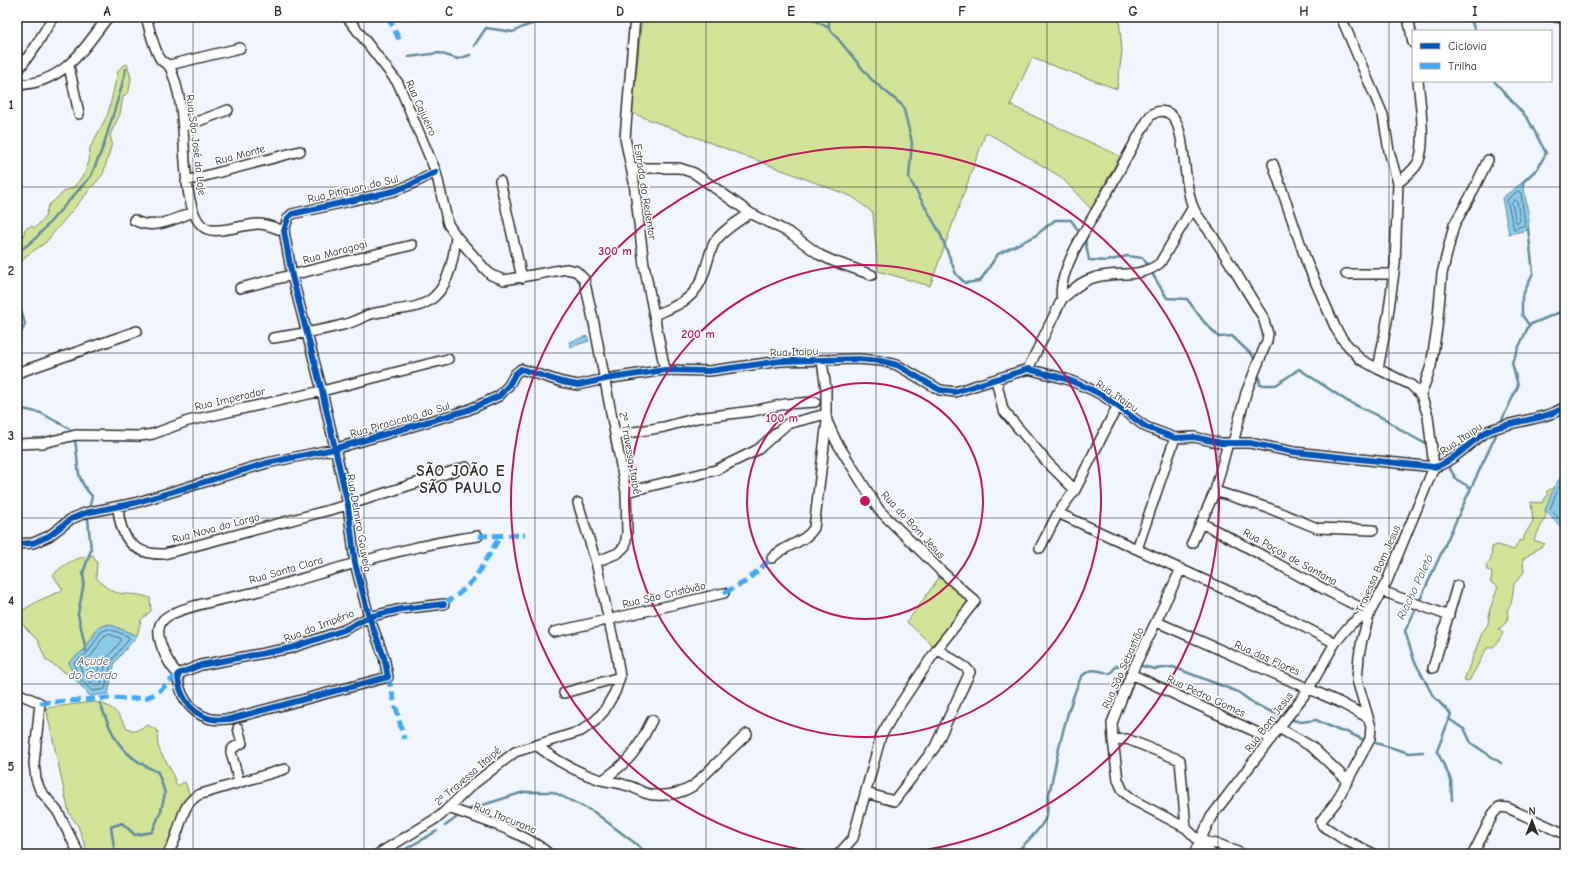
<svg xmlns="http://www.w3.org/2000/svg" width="1582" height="871" viewBox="0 0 1582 871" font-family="'Comic Neue',sans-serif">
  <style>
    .green { fill: #d1e397; stroke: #7e8761 }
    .water { fill: #8acbeb; stroke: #648b9e }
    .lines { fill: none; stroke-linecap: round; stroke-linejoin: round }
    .shore { stroke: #516b78; stroke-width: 1 }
    .stream { stroke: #648b9e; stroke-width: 2.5 }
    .minor-casing { stroke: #2b2b2b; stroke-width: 12 }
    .minor { stroke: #fff; stroke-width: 9 }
    .quiet { stroke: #3fa9f5; stroke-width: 5; stroke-dasharray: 10 5; stroke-linecap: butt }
    .cycleway-casing { stroke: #fff; stroke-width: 8 }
    .cycleway { stroke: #0057b8; stroke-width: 6 }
    .grid { fill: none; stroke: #2b2b2b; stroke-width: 1; stroke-opacity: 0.55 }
    .ring { fill: none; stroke: #c2185b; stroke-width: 2 }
    .labels { text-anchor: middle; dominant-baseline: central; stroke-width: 3; stroke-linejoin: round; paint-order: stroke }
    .street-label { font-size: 11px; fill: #2b2b2b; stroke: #fff }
    .water-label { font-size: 12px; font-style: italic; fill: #485b65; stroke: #fff }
    .district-label { font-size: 15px; font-weight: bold; letter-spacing: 1px; fill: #2b2b2b; stroke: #fff }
    .centre { fill: #c2185b; stroke: #fff; stroke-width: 2 }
    .ring-label { font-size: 12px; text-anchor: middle; font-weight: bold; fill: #c2185b; stroke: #fff; stroke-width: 3; stroke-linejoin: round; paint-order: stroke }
    .neatline { fill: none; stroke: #2b2b2b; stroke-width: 1.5 }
    .grid-label { font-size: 13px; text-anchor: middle; font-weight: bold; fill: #2b2b2b }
  </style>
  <rect width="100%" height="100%" fill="#f0f5fe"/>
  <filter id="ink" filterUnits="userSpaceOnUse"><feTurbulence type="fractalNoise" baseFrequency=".025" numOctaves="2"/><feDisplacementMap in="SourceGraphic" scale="8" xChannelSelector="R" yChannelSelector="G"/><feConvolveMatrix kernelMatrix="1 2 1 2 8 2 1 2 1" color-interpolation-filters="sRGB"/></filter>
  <g filter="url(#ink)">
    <path class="green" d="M642,17H1119L1122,51L1117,89L1032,58L1010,105L1120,156L1091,209L1061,177L986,132L930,286L878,271L873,213L853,197L632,113Z
      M127,64L131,78L130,85L129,91L123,97L120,114L110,135L112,143L103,174L45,243L26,256L17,267V243L22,242L25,229L31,226L35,228L45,217L48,206L65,191L74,187L84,174L89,162L90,148L108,114L118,71L122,66Z
      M1554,487L1553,496L1545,510L1546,516L1534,540L1545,544L1523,559L1524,572L1514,584L1511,604L1507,610C1510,620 1506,623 1499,629L1503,633C1498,641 1497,648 1487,648L1469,681L1464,680L1482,633L1488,624L1490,609L1498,587L1490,582L1492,576L1491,571L1487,570L1486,565L1491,559L1492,547L1497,545L1514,550L1519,541L1524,540V536L1533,521L1531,502L1542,503L1548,494L1546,492Z
      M93,555L97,563L96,577C116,602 127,589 150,598L151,611L141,620L137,636L109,624L98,628L85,649L69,662L74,678L46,660L38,641L18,619L20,612L38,601L63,590L53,575C66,562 76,558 93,555Z
      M941,575L973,602L932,645L907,622Z
      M93,702C112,704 118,713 127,728L135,731L148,725L158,731C156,747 159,750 167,763C172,770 174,779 177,786L185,782L190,796L185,800L173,838L165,854H88L78,826L69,813L46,708Z"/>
    <path class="water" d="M1523,182L1529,219L1528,230L1509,234L1502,198Z
      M587,336L589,341L571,347L569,342Z
      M1565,471V529L1561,528L1545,510L1554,487Z
      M109,624L137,636L115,662L108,694L90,696L74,678L69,662L85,649L98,628Z"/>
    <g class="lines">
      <path class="shore" d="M1518,191L1521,193L1525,225L1514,229L1507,200Z
        M1515,200L1517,201L1520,220L1518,223L1516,222L1512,203Z
        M1565,477L1558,489L1550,509L1565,525
        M109,629L128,636L129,639L112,660L105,689L92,691L77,676L74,663L88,652L101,632Z
        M109,634L120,638L121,641L107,658L101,685L94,686L82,673L80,665L92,655L104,636Z
        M97,659L100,661L97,676L94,677L86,668Z"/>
      <path class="stream" d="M808,17L829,28L871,79L903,106L912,142L909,178L940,233L956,274L965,283L980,281L998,254L1035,236L1055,220H1071L1078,230
        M829,17V28
        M1470,17L1475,31
        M474,46L486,28L513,32L523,27L546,19L570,17
        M409,57L439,53L458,59L470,55
        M1494,81L1528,119L1546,153L1538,168L1523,182V185
        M1528,228L1533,273L1522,297V315L1529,325
        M1085,240L1089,260L1107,261L1127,256L1143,258L1147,264
        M17,253L35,239L91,176L103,147L121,89L126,69
        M1153,275L1167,298L1187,299L1204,322L1219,337L1232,336L1253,356L1254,360
        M17,308L22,313L25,324L21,333L17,349
        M1259,377L1260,385H1276L1299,369L1347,401L1387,420L1404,432L1426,444
        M17,405L18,408L41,413L70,429
        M1502,420L1518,386L1512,362L1529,325L1565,310
        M75,441C80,465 73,476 92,496L90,505
        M1439,450L1443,455
        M1449,467L1456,479L1471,488L1496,435
        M1419,602L1471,488
        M1417,607L1405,631L1414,660L1433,696L1451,714L1437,751L1451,780L1452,800
        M86,651L78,614L84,582L83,573L91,550L88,519
        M1142,666L1155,669L1173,667L1238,692L1256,705L1281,716
        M100,703C113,739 122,757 158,772L165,793L161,811L152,832L135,835L122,823L111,827L115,854
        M1449,719L1465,730L1471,743L1501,763
        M1293,720L1301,722L1316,720L1340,731L1347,732L1364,740
        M1376,743L1409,753L1423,752
        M470,809L524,792H553L594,812L640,847L646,854
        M445,826L456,818
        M397,854L437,831
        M1014,854C1024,845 1044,827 1047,814C1048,809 1047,804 1048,799C1057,758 1064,716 1081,677C1091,667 1097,670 1110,674L1116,666L1129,664"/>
      <defs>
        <path id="minor" d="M146,17C150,30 153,48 161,60C164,63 168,64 170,67C178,86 182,109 183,129C185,151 184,220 207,229C219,234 245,224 258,224C267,224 275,228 284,231
          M347,17L398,83L436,172L448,224L456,236L485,269L491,275L504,280L566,269L576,271L584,279L594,323L626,492L627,533L625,546L618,553L596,562L617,657L620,677L615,692L604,711L595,721L581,731L515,752L471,786L440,816L378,854
          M635,17L625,138L634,182L644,265L665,370
          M1341,17L1383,115L1389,151L1398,183L1395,265L1388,316L1378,369L1411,385L1421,395L1428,416L1434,467L1387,581L1370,612L1362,640L1359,656L1357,680L1371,727L1370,739L1336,802L1321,821L1322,825L1343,839L1374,854
          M1408,17L1413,43
          M1556,17L1565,18
          M169,65L240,48
          M69,66L79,114
          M17,72L37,44L53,17
          M17,85C64,83 82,51 108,17
          M183,127L228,110
          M1273,164L1307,263L1336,329L1343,340L1360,359L1378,369
          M631,168H679L694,173L750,213L790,233L820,255L833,261L872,275
          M436,172L410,185L394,191L292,214L288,218L284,231L292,276L322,391L348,505L355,563L369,617L384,657L388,677L230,719C223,719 215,721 208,718C189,712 178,693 178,674L201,665L291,648L344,630L369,617L401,609L444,604
          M186,181L300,151
          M500,181L522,278
          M1398,183C1406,176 1416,169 1419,160C1426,142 1420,101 1418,81
          M134,220C152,231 175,219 193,212
          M1346,274H1394
          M240,288L412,245
          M1062,299C1072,291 1081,281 1093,278C1115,271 1141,279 1160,263L1193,207
          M654,315C680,305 697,298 705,270C708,261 710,251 714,243C721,231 739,221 750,213
          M273,338C297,334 322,331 346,324C354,322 362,317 371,314C392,308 419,312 435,296C450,282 454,256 456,236
          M1028,369L1062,299C1055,274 1095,214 1108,191C1122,166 1135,141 1150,116C1158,109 1168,110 1174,118C1186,136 1183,184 1193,207C1197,217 1206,226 1212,235C1230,262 1246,290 1263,317L1268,334L1267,341L1246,393L1233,443
          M17,373L137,331
          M996,379L1003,410L1047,462L1075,490
          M1421,395L1431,366L1437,328L1442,274L1454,225L1470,197L1488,160
          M826,414L827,421L836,441L879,510L940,570L975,601L937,649L893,715L881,736L853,838L839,854
          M616,435L664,427L697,418L753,411L785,404L815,402
          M17,444L43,443L76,435L140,436L153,434L188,421L322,391L448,359
          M1215,491L1271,509L1317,528L1373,530
          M626,492L716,470L757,450L787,424L826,414V389L822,361
          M578,503L596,562
          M118,507C120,537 132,555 164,554L348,505L466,467
          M1058,513L1285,617L1335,643
          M1201,523C1258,551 1311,585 1368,611
          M1192,543L1215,491L1228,443
          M17,544L33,543L49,536L71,519L85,513L135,503L267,463L334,449L468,410L499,396L509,385L515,374L521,369L562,382L578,385L605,379L665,370L709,371L781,361L858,359L881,361L897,365L940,390L955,392L1028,369L1066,379L1088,388L1102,395L1146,427L1175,438L1194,437L1221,443H1250L1294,452L1434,467C1453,463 1471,440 1488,431C1513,420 1542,421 1565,407
          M1040,548L1058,513L1075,490L1117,407
          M1137,549L1175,438
          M772,558C784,545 805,543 814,528L827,421
          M1181,569L1131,674L1112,723L1113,740L1118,780L1123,791L1133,800L1186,828L1212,854
          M1382,591L1449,616
          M1157,622L1339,702L1367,717
          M554,632L724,593
          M1433,668L1457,586
          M178,674C168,664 151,633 163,620C174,607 235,597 255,592C329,572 402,546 478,536
          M1131,674L1271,739
          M17,693L40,703L34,763L36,779L40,790L58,812L79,854
          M564,693L620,677
          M238,728L242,743L233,748L231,752L239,782
          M1279,728L1312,747L1348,781
          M1113,740L1127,739L1180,760L1186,828
          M536,745C556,761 576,772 601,780C609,782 617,782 625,785C632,786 638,790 645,793C659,798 681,794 693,786L747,734
          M603,780C632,759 636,752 652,720
          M866,793L894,801L935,747L970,672L965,667L937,649
          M448,808C478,818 526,833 549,854
          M1199,840L1221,845L1242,854
          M168,854C171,847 175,841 177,833C183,817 183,805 198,795L285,769
          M1194,854L1211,817L1308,690L1335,643L1350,625L1368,611L1370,612
          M1473,854L1493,814L1499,807L1508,808L1565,834"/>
      </defs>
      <use href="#minor" class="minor-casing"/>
      <use href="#minor" class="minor"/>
      <path class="quiet" d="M388,17L400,41
        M478,536L525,535
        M724,593L745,582L772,558
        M444,604L460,593L475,578L501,535
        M388,677L404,739
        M40,703L110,698L129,699L148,697L157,693L178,674"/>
      <defs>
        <path id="cycleway" d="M436,172L410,185L394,191L292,214L288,218L284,231L292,276L322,391L348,505L355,563L369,617L384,657L388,677L230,719C223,719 215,721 208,718C189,712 178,693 178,674L201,665L291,648L344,630L369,617L401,609L444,604
          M17,544L33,543L49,536L71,519L85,513L135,503L267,463L334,449L468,410L499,396L509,385L515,374L521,369L562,382L578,385L605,379L665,370L709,371L781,361L858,359L881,361L897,365L940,390L955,392L1028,369L1066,379L1088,388L1102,395L1146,427L1175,438L1194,437L1221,443H1250L1294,452L1434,467C1453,463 1471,440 1488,431C1513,420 1542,421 1565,407"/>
      </defs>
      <use href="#cycleway" class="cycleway-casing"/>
      <use href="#cycleway" class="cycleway"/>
    </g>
  </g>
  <path class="grid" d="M193,17V854M364,17V854M535,17V854M706,17V854M876,17V854M1047,17V854M1218,17V854M1389,17V854M17,187H1565M17,353H1565M17,518H1565M17,684H1565"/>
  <g class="ring">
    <circle cx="865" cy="501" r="118"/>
    <circle cx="865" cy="501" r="236"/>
    <path d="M837 854A354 354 0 1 1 893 854"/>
  </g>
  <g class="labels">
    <g class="street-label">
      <text transform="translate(421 108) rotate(66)">Rua Cajueiro</text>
      <text transform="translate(196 145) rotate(83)">Rua São José da Laje</text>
      <text transform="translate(240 155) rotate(-15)">Rua Monte</text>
      <text transform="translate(353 189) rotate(-13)">Rua Pitiguari do Sul</text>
      <text transform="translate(645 192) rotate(81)">Estrada do Redentor</text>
      <text transform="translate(335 252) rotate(-15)">Rua Maragogi</text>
      <text transform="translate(794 352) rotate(-2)">Rua Itaipu</text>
      <text transform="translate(1117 396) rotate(34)">Rua Itaipu</text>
      <text transform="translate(230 399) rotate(-13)">Rua Imperador</text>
      <text transform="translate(400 420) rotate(-16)">Rua Piracicaba do Sul</text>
      <text transform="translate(1461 439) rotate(-34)">Rua Itaipu</text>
      <text transform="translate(630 453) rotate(80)">2ª Travessa Itaipé</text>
      <text transform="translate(359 523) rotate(80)">Rua Delmiro Gouveia</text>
      <text transform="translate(913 525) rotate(47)">Rua do Bom Jesus</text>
      <text transform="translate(216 528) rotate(-15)">Rua Nova do Largo</text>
      <text transform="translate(1290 557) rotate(29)">Rua Poços de Santana</text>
      <text transform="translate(1378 569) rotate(-66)">Travessa Bom Jesus</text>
      <text transform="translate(286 570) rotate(-16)">Rua Santa Clara</text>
      <text transform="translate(664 595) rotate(-13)">Rua São Cristóvão</text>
      <text transform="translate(319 626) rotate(-21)">Rua do Império</text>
      <text transform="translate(1267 658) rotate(24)">Rua das Flores</text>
      <text transform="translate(1123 668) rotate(-66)">Rua São Sebastião</text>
      <text transform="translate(1206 696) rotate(25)">Rua Pedro Gomes</text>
      <text transform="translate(1269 722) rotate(-53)">Rua Bom Jesus</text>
      <text transform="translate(468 776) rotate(-41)">2ª Travessa Itaipé</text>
      <text transform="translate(505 818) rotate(22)">Rua Itacurana</text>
    </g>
    <g class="water-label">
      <text transform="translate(1415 587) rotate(-65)">Riacho Paletó</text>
      <text x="93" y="661">Açude<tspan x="93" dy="14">do Gordo</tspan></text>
    </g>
    <g class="district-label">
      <text x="461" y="471">SÃO JOÃO E<tspan x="461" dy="17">SÃO PAULO</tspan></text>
    </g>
  </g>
  <circle cx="865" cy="501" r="6" class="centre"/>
  <g class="ring-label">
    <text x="615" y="255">300 m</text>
    <text x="698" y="338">200 m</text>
    <text x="782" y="422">100 m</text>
  </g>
  <rect width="1582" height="871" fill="none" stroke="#fff" stroke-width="44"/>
  <rect x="1412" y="30" width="140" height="52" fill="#ffffff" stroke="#aaaaaa"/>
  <rect x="1420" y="43" width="20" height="6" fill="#0057b8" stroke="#aaaaaa"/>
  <text x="1448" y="50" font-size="12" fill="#2b2b2b">Ciclovia</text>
  <rect x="1420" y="63" width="20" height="6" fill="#3fa9f5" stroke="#aaaaaa"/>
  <text x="1448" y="70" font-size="12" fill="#2b2b2b">Trilha</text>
  <g transform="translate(1532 821)" stroke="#ffffff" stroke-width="3" paint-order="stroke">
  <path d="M0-3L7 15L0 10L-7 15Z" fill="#2b2b2b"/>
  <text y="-6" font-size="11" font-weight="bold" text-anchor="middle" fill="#2b2b2b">N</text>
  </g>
  <rect x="22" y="22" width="1538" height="827" class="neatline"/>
  <g class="grid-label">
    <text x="107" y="16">A</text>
    <text x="278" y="16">B</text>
    <text x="449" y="16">C</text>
    <text x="620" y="16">D</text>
    <text x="791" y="16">E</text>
    <text x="962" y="16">F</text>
    <text x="1133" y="16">G</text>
    <text x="1304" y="16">H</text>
    <text x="1475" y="16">I</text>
    <text x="11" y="109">1</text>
    <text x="11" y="275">2</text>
    <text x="11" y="440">3</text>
    <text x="11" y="605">4</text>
    <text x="11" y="771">5</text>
  </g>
</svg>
